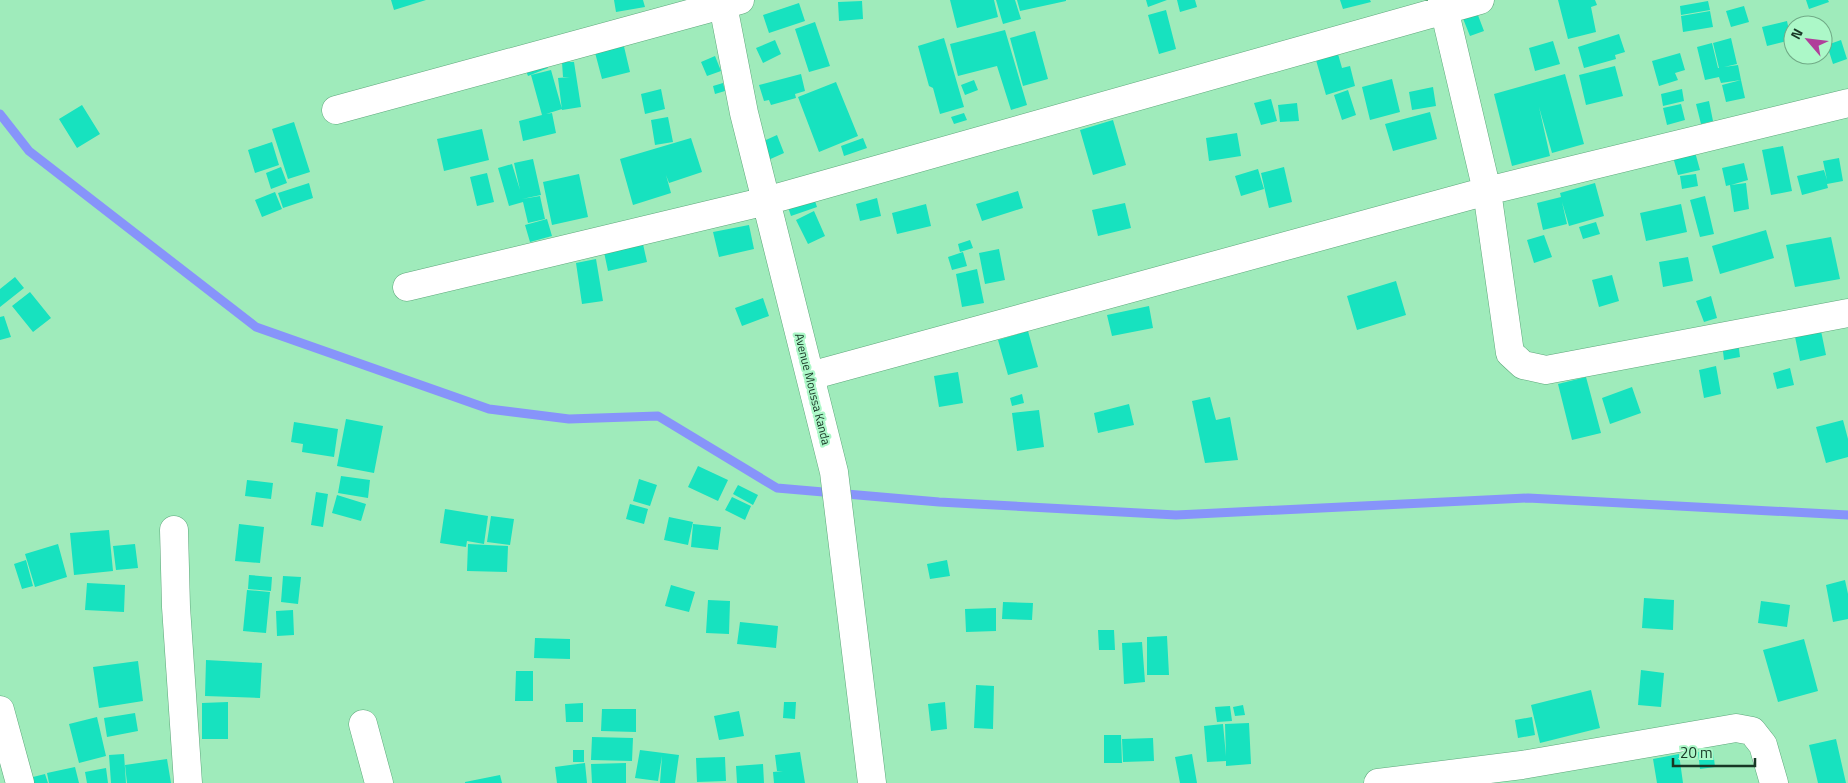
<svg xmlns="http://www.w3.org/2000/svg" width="1848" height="783" viewBox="0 0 1848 783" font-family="'Titillium Web',sans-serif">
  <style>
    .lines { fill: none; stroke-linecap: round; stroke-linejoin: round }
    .stream { stroke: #8794fa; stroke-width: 9 }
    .building { fill: #17e2bf }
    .street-casing { stroke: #5da77b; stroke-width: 29 }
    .street { stroke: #fff; stroke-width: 28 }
    .labels { text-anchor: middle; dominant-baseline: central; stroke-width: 4.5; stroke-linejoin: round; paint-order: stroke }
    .street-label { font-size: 12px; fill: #183725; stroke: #acf8c8 }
  </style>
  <rect width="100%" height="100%" fill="#9febbb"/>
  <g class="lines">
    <path class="stream" d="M0,114L29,151L256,327L489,409L569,419L658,416L777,488L939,502L1176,515L1528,498L1848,515"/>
  </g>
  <path class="building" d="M391,0H426L394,10Z
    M614,0H643L645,7L616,12Z
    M950,0H994L998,17L957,28Z
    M996,0H1015L1021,19L1003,24Z
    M1017,0H1066V1L1020,11Z
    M1146,0H1167L1148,7Z
    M1177,0H1195L1197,7L1180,12Z
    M1340,0H1370L1371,2L1343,9Z
    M1558,0H1595L1597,5L1591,7L1596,32L1568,39Z
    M1806,0H1828L1829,2L1809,9Z
    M862,1L863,19L839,21L838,2Z
    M1708,1L1710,10L1681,15L1680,6Z
    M799,3L805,21L769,33L763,15Z
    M1744,6L1749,22L1731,27L1726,11Z
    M1166,10L1176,49L1159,54L1148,15Z
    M1476,10L1484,31L1470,36L1462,16Z
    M1710,11L1713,27L1683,32L1681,16Z
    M1787,21L1791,40L1767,46L1762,27Z
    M815,22L830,66L809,72L795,29Z
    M1005,30L1027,105L1011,110L997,66L958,76L950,44Z
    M1035,31L1048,79L1023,86L1010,38Z
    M1619,34L1625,52L1615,55L1616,59L1584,68L1578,47Z
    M622,38L630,72L602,79L593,45Z
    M944,38L964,107L940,114L933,88L929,86L918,46Z
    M1731,38L1737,64L1724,67L1738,65L1741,80L1721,83L1719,77L1705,80L1697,47L1712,43L1718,68H1719L1713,43Z
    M775,40L781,54L763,63L756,48Z
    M1841,40L1847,59L1833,64L1827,45Z
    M1553,41L1560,64L1535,71L1529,48Z
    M1680,53L1685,70L1675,73L1678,80L1659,86L1652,61Z
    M1338,54L1342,68L1350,66L1355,86L1326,95L1316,60Z
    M543,56L548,68L528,76L523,63Z
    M715,56L721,71L707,76L701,62Z
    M562,62H574L581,107L562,110L558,78L570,77H563Z
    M1615,66L1623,96L1586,105L1579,75Z
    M551,70L562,109L546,114L552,113L556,133L523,141L519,121L542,115L531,75Z
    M801,74L805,91L795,94L796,98L771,105L769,100L764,101L759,85Z
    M1565,74L1584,144L1552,153L1539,107L1550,156L1512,166L1494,94Z
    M1392,79L1400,112L1370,120L1362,87Z
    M974,80L978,90L965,95L961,85Z
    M1741,80L1745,98L1726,102L1722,85Z
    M836,82L858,136L819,152L798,97Z
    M723,83L725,91L715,94L713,86Z
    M1433,87L1436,106L1412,110L1409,92Z
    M661,89L665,109L645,114L641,94Z
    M1682,89L1684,101L1663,106L1661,94Z
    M1348,90L1356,115L1342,120L1334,95Z
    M1271,99L1277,121L1261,125L1254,103Z
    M1709,101L1713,121L1701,124L1696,104Z
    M1297,103L1299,121L1280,122L1278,105Z
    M1681,104L1685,120L1667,125L1663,108Z
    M82,105L100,134L77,148L59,119Z
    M1430,112L1437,139L1393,151L1385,124Z
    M964,113L967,120L954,124L951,117Z
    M668,117L673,142L655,145L651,120Z
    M1113,120L1126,165L1093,175L1080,130Z
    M294,122L310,172L288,179L272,129Z
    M482,129L489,160L444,171L437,139Z
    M1237,133L1241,156L1209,161L1206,138Z
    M777,135L784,153L766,161L759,143Z
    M691,138L702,172L669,183L666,175L671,193L633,205L620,159Z
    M863,138L867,148L844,156L841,146Z
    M272,142L279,165L255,173L248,150Z
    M1783,146L1792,191L1771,195L1762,150Z
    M1695,152L1700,170L1678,175L1673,157Z
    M1839,158L1843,181L1827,184L1828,188L1802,195L1797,176L1824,170L1827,180L1823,161Z
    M533,159L541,195L522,199L540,196L545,219L528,223L523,202L509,206L498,168L512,164L520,190L514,163Z
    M1744,163L1748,180L1731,185L1746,183L1749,209L1734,212L1730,185L1726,186L1722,168Z
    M281,167L287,183L271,189L266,173Z
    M1284,167L1292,202L1269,208L1261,173Z
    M1258,169L1264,189L1241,196L1235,176Z
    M487,173L494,202L477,206L470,177Z
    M579,174L588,217L552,225L543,182Z
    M1696,174L1698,186L1682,189L1680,176Z
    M309,183L313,198L283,208L278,193Z
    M1595,183L1604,216L1569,226L1562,202L1567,224L1543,230L1537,203L1561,197L1560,193Z
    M811,189L817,207L791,216L785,198Z
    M1018,191L1023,208L982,221L976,204Z
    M275,192L282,209L262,217L255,200Z
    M1705,196L1714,234L1700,237L1690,200Z
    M877,198L881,216L860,221L856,204Z
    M1125,203L1131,228L1098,236L1092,210Z
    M926,204L931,226L897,234L892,213Z
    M1681,204L1687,232L1646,241L1640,213Z
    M814,211L825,236L808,244L796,220Z
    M547,219L552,236L530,242L525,225Z
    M1596,222L1600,234L1583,239L1579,227Z
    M749,225L754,249L719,257L713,232Z
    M1766,230L1774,258L1720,274L1712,246Z
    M1544,235L1552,257L1534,263L1527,240Z
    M1831,237L1840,279L1795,287L1786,245Z
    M970,240L973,248L960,252L958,244Z
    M643,244L647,262L608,271L604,252Z
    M999,249L1005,280L985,284L979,253Z
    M963,252L967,266L952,270L948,257Z
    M1688,257L1693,281L1663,287L1659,262Z
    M596,259L603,301L582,304L576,263Z
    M977,269L984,303L962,307L956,274Z
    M1612,275L1619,301L1599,307L1592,280Z
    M15,277L24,288L0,307V289Z
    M1396,281L1406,315L1357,330L1347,296Z
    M30,292L51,318L33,332L12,306Z
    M1711,296L1717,318L1704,322L1696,301Z
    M763,298L769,316L742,326L735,308Z
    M1149,306L1153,328L1112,336L1107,315Z
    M4,316L11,337L0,340V317Z
    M1820,326L1826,355L1800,361L1794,332Z
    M1028,331L1038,367L1008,375L998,340Z
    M1738,341L1740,357L1724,360L1722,343Z
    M1716,366L1721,394L1704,398L1699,370Z
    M1790,368L1794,385L1777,389L1773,373Z
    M958,372L963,403L939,407L934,376Z
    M1586,377L1601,433L1572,440L1558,384Z
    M1632,387L1641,413L1610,424L1602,398Z
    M1022,394L1024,403L1012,406L1010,398Z
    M1210,397L1216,420L1230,417L1238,460L1205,463L1192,401Z
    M1129,404L1134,425L1098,433L1094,413Z
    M1039,410L1044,447L1017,451L1012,413Z
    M346,419L383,426L374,473L337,466Z
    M1843,420L1848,439V457L1826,463L1816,427Z
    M294,422L338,429L334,457L302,452L303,444L291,442Z
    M698,466L728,480L718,501L688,487Z
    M341,476L370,480L368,498L338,493Z
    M639,479L657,485L650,506L633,501Z
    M247,480L273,483L271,499L245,496Z
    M738,485L758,495L753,505L733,494Z
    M316,492L328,494L323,527L311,525Z
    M337,495L366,504L361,521L332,513Z
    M732,497L751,506L745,520L725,510Z
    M630,504L648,509L644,524L626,519Z
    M445,509L488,516L484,544L467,541L466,547L440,543Z
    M491,516L514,519L510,545L487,542Z
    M669,517L693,522L688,545L664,540Z
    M239,524L264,527L260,563L235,561Z
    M693,524L721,527L718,550L691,547Z
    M109,530L113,571L74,575L70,533Z
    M58,544L67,577L35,587L25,554Z
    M135,544L138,568L116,570L113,546Z
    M468,544L508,546L507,572L467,571Z
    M26,560L33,586L22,589L14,564Z
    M947,560L950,576L930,579L927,564Z
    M249,575L272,577L271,591L248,589Z
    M283,576L301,577L298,604L281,602Z
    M1845,580L1848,594V619L1833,622L1826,585Z
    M87,583L125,585L124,612L85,610Z
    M671,585L695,592L689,612L665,606Z
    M247,590L270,592L266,633L243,631Z
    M1644,598L1674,600L1673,630L1642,628Z
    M708,600L730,601L729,634L706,633Z
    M1761,601L1790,605L1787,627L1758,623Z
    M1003,602L1033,603L1032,620L1002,619Z
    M996,608V631L966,632L965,609Z
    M293,610L294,635L277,636L276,611Z
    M740,622L778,626L776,648L737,644Z
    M1098,630H1114L1115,650H1099Z
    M1167,636L1169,675H1147V637Z
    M535,638L570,639V659L534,658Z
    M1804,639L1818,691L1778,702L1763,650Z
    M1142,642L1145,682L1124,684L1122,643Z
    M206,660L262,663L260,698L205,696Z
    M138,661L143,701L99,708L93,667Z
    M1641,670L1664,673L1661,707L1638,705Z
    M516,671H533V701H515Z
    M976,685L994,686L993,729L974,728Z
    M1591,690L1600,728L1540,743L1531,705Z
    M228,702V739H202V703Z
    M784,702H796L795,719L783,718Z
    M945,702L947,729L931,731L928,704Z
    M583,703V722H566L565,704Z
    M1243,705L1245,715L1235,716L1233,707Z
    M1230,706L1232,721L1217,722L1215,707Z
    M602,709H636V732L601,731Z
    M739,711L744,736L719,740L714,716Z
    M135,713L138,731L107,737L104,718Z
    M97,717L106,756L79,763L69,724Z
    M1532,717L1535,735L1518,738L1515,720Z
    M1249,723L1251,764L1226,766V761L1207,762L1204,726L1223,724L1226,756L1225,724Z
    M1104,735H1121L1122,763H1104Z
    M592,737L633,738L632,761L591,760Z
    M1153,738L1154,761L1123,762L1122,739Z
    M1836,739L1846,783H1818L1809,745Z
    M573,750H584V762H573Z
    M640,750L679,755L675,783H660L662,756L658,781L635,778Z
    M1713,750L1715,767L1700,769L1698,752Z
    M800,752L805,783H774L773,772L783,771H777L775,755Z
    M124,754L126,783H111L109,755Z
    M1192,754L1197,783H1180L1175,757Z
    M1679,754L1683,783H1657L1653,759Z
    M725,757L726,781L697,782L696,758Z
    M167,759L171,783H127L125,765Z
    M585,763L587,783H557L555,767Z
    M626,763V783H592L591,764Z
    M763,764L764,783H737L736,766Z
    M75,767L79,783H49L47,773Z
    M106,768L108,783H87L85,772Z
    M45,774L48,783H34L33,777Z
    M500,775L502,783H465V782Z"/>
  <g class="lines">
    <defs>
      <path id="street" d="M722,0L744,113L834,472L872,783
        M1442,0L1487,191L1510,353L1523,365L1546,370L1848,313
        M336,110L740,0
        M407,287L766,201L1480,0
        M810,376L1487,191L1848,103
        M174,530L176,607L188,783
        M0,710L20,783
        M363,724L379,783
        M1378,783L1522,765L1736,728L1752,731L1763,745L1774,783"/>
    </defs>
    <use href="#street" class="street-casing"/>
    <use href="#street" class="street"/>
  </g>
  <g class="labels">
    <g class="street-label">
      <text transform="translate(813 389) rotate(76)">Avenue Moussa Kanda</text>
    </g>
  </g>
  <g transform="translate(1808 40) rotate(298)"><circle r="24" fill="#acf8c8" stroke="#71ab87"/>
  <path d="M0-4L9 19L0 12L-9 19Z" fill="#b03f9a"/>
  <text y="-8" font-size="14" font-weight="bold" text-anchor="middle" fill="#183725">N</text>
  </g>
  <path d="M1673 758v8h82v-8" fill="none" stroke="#183725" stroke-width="2.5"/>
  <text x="1680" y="758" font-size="15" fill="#183725" stroke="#acf8c8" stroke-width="4" paint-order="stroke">20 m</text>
</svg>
